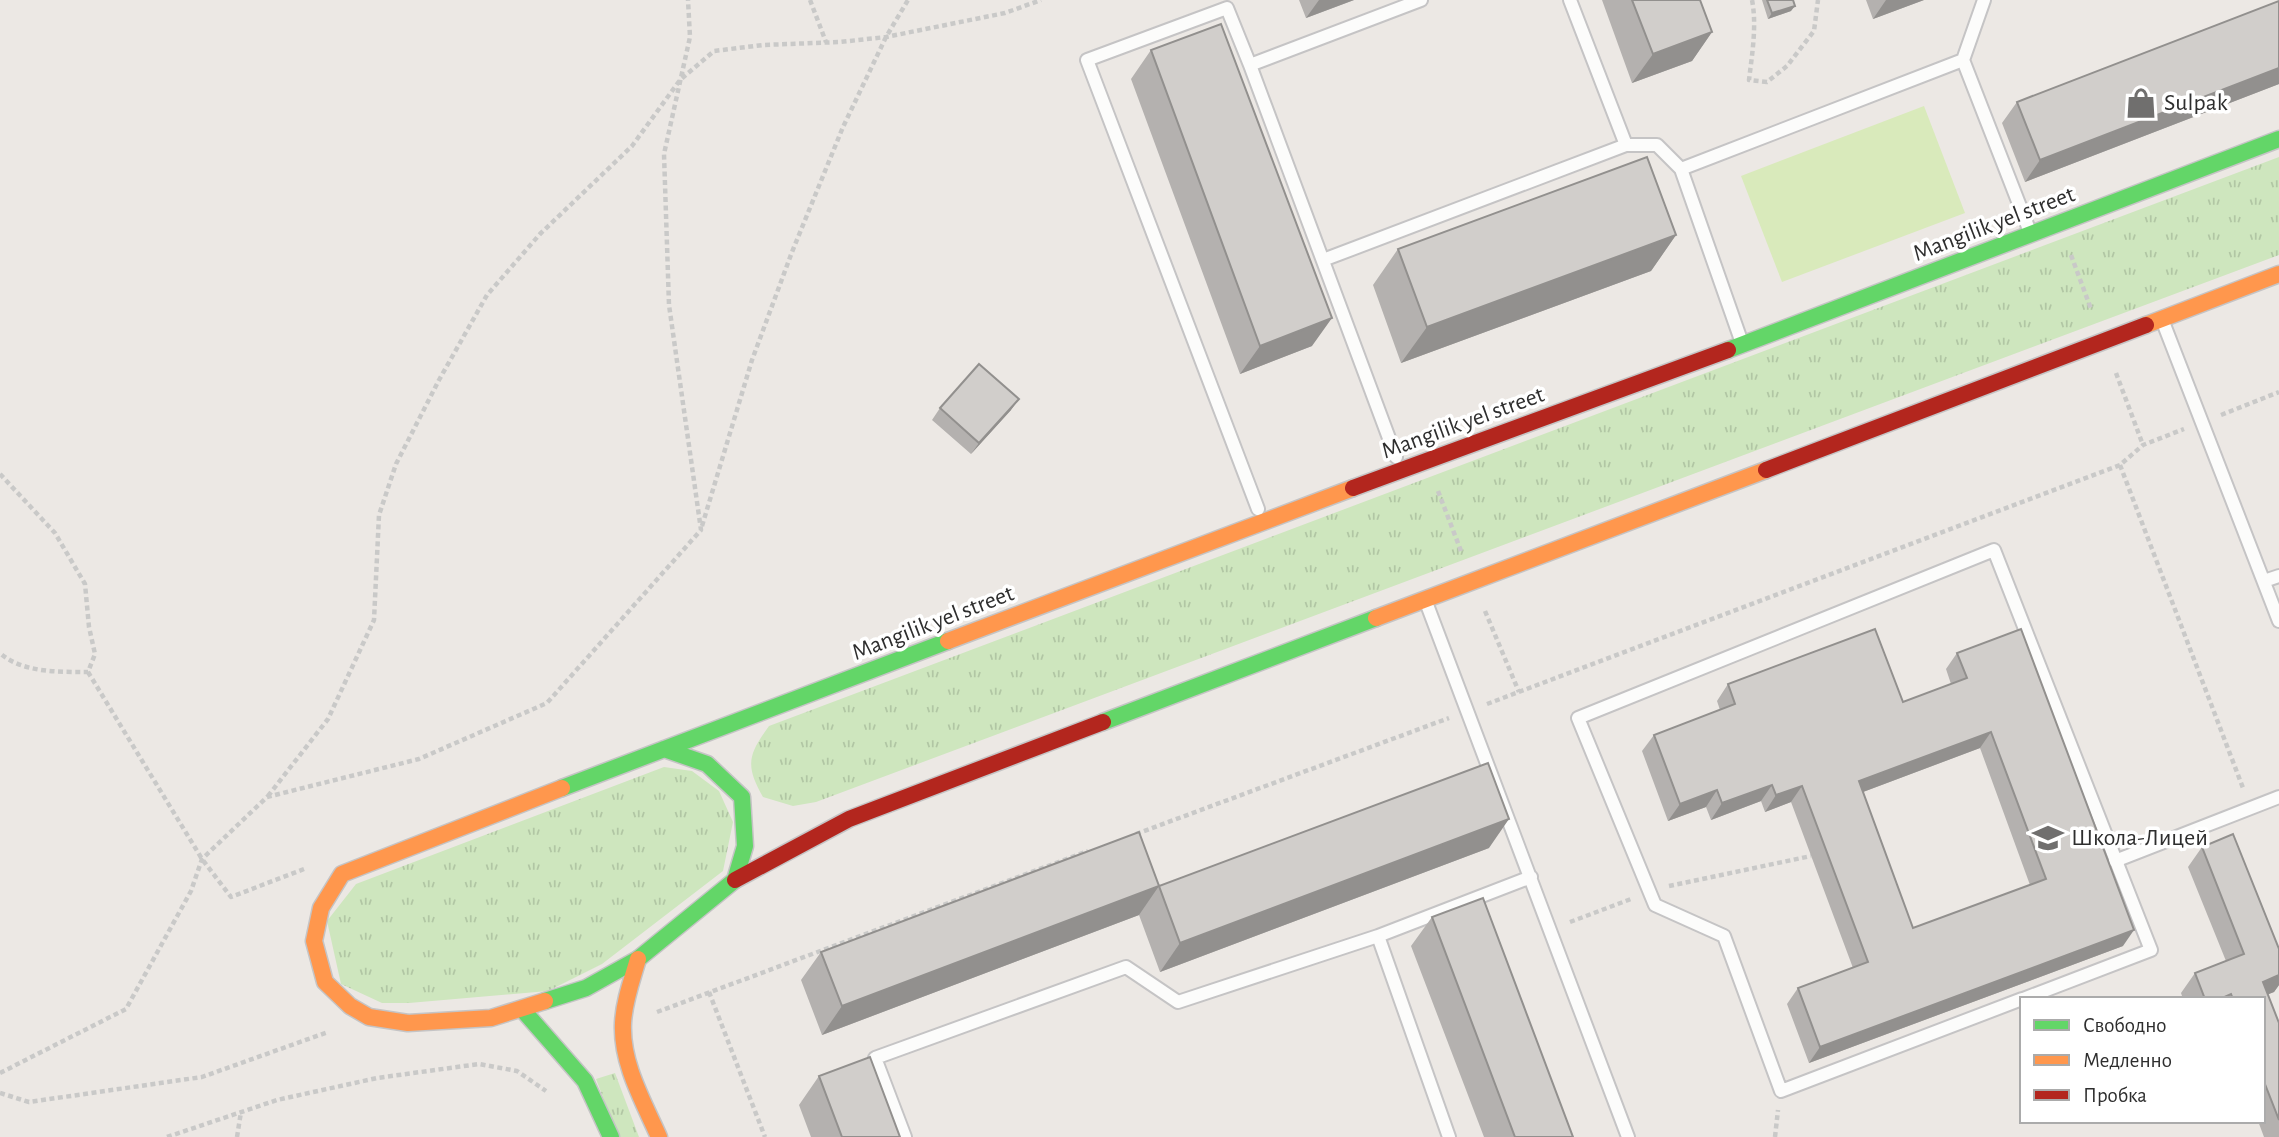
<svg xmlns="http://www.w3.org/2000/svg" width="2279" height="1137" viewBox="0 0 2279 1137" font-family="'Alegreya Sans',sans-serif">
  <style>
    .grass { fill: url(#grass-tufts) }
    .pitch { fill: #d9eabb }
    .lines { fill: none; stroke-linecap: round; stroke-linejoin: round }
    .lane-casing { stroke: #c5c4c5; stroke-width: 16 }
    .fast-casing { stroke: #c5c4c5; stroke-width: 19 }
    .slow-casing { stroke: #c5c4c5; stroke-width: 19 }
    .jam-casing { stroke: #c5c4c5; stroke-width: 19 }
    .path { stroke: #c9c9c8; stroke-width: 4.5; stroke-dasharray: 5 3.5; stroke-linecap: butt }
    .lane { stroke: #fcfcfb; stroke-width: 12 }
    .fast { stroke: #63d668; stroke-width: 16 }
    .slow { stroke: #ff974d; stroke-width: 16 }
    .jam { stroke: #b3261e; stroke-width: 16 }
    .wall { fill: #b4b1af; fill-rule: evenodd }
    .shaded-wall { fill: #92908e }
    .building { fill: #d1cecb; stroke: #92908e; stroke-width: 2; fill-rule: evenodd }
    .labels { text-anchor: middle; dominant-baseline: central; stroke-width: 7; stroke-linejoin: round; paint-order: stroke }
    .poi-label { font-size: 24px; fill: #2e2e2e; stroke: #fff; text-anchor: start }
    .street-label { font-size: 24px; fill: #2e2e2e; stroke: #fff }
  </style>
  <defs>
    <pattern id="grass-tufts" width="24" height="20" patternUnits="userSpaceOnUse" patternTransform="scale(1.75)"><rect width="24" height="20" fill="#cee6be"/><path d="M3 7l-1-3M5 7V3M7 7l1-3M15 17l-1-3M17 17v-4M19 17l1-3" fill="none" stroke="#b1c6a4"/></pattern>
  </defs>
  <rect width="100%" height="100%" fill="#ece8e4"/>
  <path class="grass" d="M2279,157V255L816,802L793,806L763,797C745,765 748,755 769,726Z
    M664,767L692,771L719,791L733,822L723,871L602,964L548,991L409,1003H382L341,984L327,921L356,884Z
    M615,1073L639,1137H618L596,1079Z"/>
  <path class="pitch" d="M1924,106L1965,213L1782,282L1741,176Z"/>
  <g class="lines">
    <defs>
      <path id="lane" d="M1570,0L1626,145H1657L1681,169L1742,343
        M1984,0L1963,60L2030,232
        M1250,65L1227,8L1087,60L1258,509
        M1681,169L1963,60
        M1323,260L1626,145
        M2163,322L2279,621
        M1396,457L1250,65L1421,0
        M2264,581L2279,576
        M1426,602L1628,1137
        M2115,861L2279,797
        M1378,936L1449,1137
        M2022,999L1781,1091L1724,936L1655,905L1578,718L1994,550L2151,950L2023,999
        M905,1137L875,1058L1126,967L1178,1002L1378,936L1531,877"/>
      <path id="fast" d="M1728,350L2279,139
        M1103,722L1376,618
        M562,788L948,641
        M545,1001L586,988L638,959L735,880L745,846L742,797L707,764L664,749
        M522,1009L585,1081L611,1137"/>
      <path id="slow" d="M2146,325L2279,274
        M1376,618L1766,470
        M948,641L1353,488
        M638,959C632,980 624,1001 623,1023C621,1063 643,1101 659,1137
        M545,1001L491,1018L408,1023L369,1017L350,1006L325,982L314,941L321,908L342,874L562,788"/>
      <path id="jam" d="M1766,470L2146,325
        M1353,488L1728,350
        M735,880L849,819L1103,722"/>
    </defs>
    <use href="#lane" class="lane-casing"/>
    <use href="#fast" class="fast-casing"/>
    <use href="#slow" class="slow-casing"/>
    <use href="#jam" class="jam-casing"/>
    <path class="path" d="M810,0L826,42
      M1752,0C1757,25 1752,55 1749,80L1767,82L1787,66L1814,31L1818,0
      M2071,255L2091,309
      M2116,373L2143,445
      M2221,415L2279,392
      M2120,465L2243,788
      M0,474L55,533L85,584L89,627L95,654L88,672C60,672 22,673 0,653
      M1438,491L1461,551
      M702,526L752,360L792,252L843,127L886,37L908,0
      M1485,611L1519,692
      M88,672L202,859L231,897L304,869
      M1487,704L2120,465L2143,445L2184,429
      M268,796L328,719L374,620L379,515L396,464L439,380L487,295L540,234L632,146L680,80L714,51L763,45L840,42L886,37L1005,13L1041,0
      M1136,834L1449,718
      M1669,886L1811,856
      M1570,922L1631,899
      M709,992L765,1137
      M657,1012L1088,851
      M0,1073L126,1009L191,891L202,859L267,797L419,759L547,703L701,530L669,305L664,154L690,37L688,0
      M0,1093L29,1102L202,1077L328,1032
      M167,1137L277,1100L377,1078L479,1064L517,1071L546,1091
      M237,1137L241,1112
      M1775,1137L1778,1110"/>
    <use href="#lane" class="lane"/>
    <use href="#fast" class="fast"/>
    <use href="#slow" class="slow"/>
    <use href="#jam" class="jam"/>
  </g>
  <path class="wall" d="M1299,0H1354L1306,18Z
    M1602,0H1700L1712,32L1692,61L1632,83Z
    M1762,0H1793L1791,11L1768,19Z
    M1866,0H1924L1873,19Z
    M2279,1V84L2025,182L2002,123L2017,102Z
    M1151,50L1312,346L1240,374L1131,79Z
    M1676,235L1651,271L1401,363L1373,285L1398,249Z
    M940,408L1011,410L971,454L932,420Z
    M1957,653L2123,946L1809,1063L1787,1004L1798,988L1853,968L1791,802L1765,812L1761,801L1711,820L1706,807L1668,821L1642,751L1654,735L1720,710L1717,701L1728,684L1903,702L1951,684L1946,669ZM1980,748L2030,885L1913,928L1863,792Z
    M2202,847L2279,949V985L2274,992L2268,994L2279,1023V1137H2264L2258,1121H2263V999H2183L2181,993L2195,973L2226,961L2188,867Z
    M1489,848L1160,972L1139,915L822,1035L801,980L821,952L1159,886Z
    M1432,917L1573,1137H1484L1411,946Z
    M819,1076L900,1137H811L799,1105Z"/>
  <path class="shaded-wall" d="M1319,0H1354L1306,18Z
    M1886,0H1924L1873,19Z
    M1795,6L1791,11L1768,19L1772,13Z
    M1712,32L1692,61L1632,83L1653,54Z
    M2279,68V84L2025,182L2040,160Z
    M1676,235L1651,271L1401,363L1427,327Z
    M1332,318L1312,346L1240,374L1260,346Z
    M1019,399L1011,410L971,454L979,443Z
    M1991,732L1980,748L1847,798L1859,781Z
    M1772,785L1761,801L1711,820L1722,803Z
    M1802,786L1791,802L1765,812L1776,795Z
    M1717,790L1706,807L1668,821L1680,804Z
    M1509,819L1489,848L1160,972L1180,943Z
    M1159,886L1139,915L822,1035L842,1006Z
    M2134,930L2123,946L1809,1063L1820,1047Z
    M2279,975V985L2274,992L2257,999L2263,982Z"/>
  <path class="building" d="M1632,0H1700L1712,32L1653,54Z
    M1767,0H1793L1795,6L1772,13Z
    M2279,1V68L2040,160L2017,102Z
    M1221,24L1332,318L1260,346L1151,50Z
    M1647,157L1676,235L1427,327L1398,249Z
    M979,364L1019,399L979,443L940,408Z
    M1875,629L1903,702L1967,678L1957,653L2021,629L2134,930L1820,1047L1798,988L1868,962L1802,786L1776,795L1772,785L1722,803L1717,790L1680,804L1654,735L1735,704L1728,684ZM1991,732L2046,879L1913,928L1859,781Z
    M1488,763L1509,819L1180,943L1159,886Z
    M1139,832L1159,886L842,1006L821,952Z
    M2233,834L2279,949V975L2263,982L2279,1023V1120L2263,1079V999H2233L2231,994L2220,999H2205L2195,973L2244,954L2202,847Z
    M1483,898L1573,1137H1515L1432,917Z
    M870,1057L900,1137H842L819,1076Z"/>
  <defs>
    <symbol id="shop-bare" viewBox="-9 -9 18 18"><path d="M-5-2.5h2.3a2.7 3.5 0 0 1 5.4 0H5L5.5 6h-11ZM-1.5-2.5h3a1.5 2.3 0 0 0-3 0Z" fill="#706f6e" stroke="#fff" stroke-width="2.5" paint-order="stroke"/></symbol>
    <symbol id="school-bare" viewBox="-9 -9 18 18"><path d="M0-5L7-2L0 1L-7-2ZM-4 1L0 2.5L4 1V4Q0 6-4 4Z" fill="#706f6e" stroke="#fff" stroke-width="2.5" paint-order="stroke"/></symbol>
  </defs>
  <g fill-rule="evenodd">
    <use href="#shop-bare" x="2119" y="81" width="44" height="44"/>
    <use href="#school-bare" x="2026" y="816" width="44" height="44"/>
  </g>
  <g class="labels">
    <g class="poi-label">
      <text x="2164" y="103">Sulpak</text>
      <text x="2071" y="838">Школа-Лицей</text>
    </g>
    <g class="street-label">
      <text transform="translate(1994 224) rotate(-21)">Mangilik yel street</text>
      <text transform="translate(1463 423) rotate(-20)">Mangilik yel street</text>
      <text transform="translate(933 623) rotate(-21)">Mangilik yel street</text>
    </g>
  </g>
  <rect x="2020" y="997" width="245" height="126" fill="#ffffff" stroke="#ababab" stroke-width="2"/>
  <rect x="2034" y="1020" width="35" height="10" fill="#63d668" stroke="#ababab" stroke-width="2"/>
  <text x="2083" y="1032" font-size="21" fill="#2e2e2e">Свободно</text>
  <rect x="2034" y="1055" width="35" height="10" fill="#ff974d" stroke="#ababab" stroke-width="2"/>
  <text x="2083" y="1067" font-size="21" fill="#2e2e2e">Медленно</text>
  <rect x="2034" y="1090" width="35" height="10" fill="#b3261e" stroke="#ababab" stroke-width="2"/>
  <text x="2083" y="1102" font-size="21" fill="#2e2e2e">Пробка</text>
</svg>
